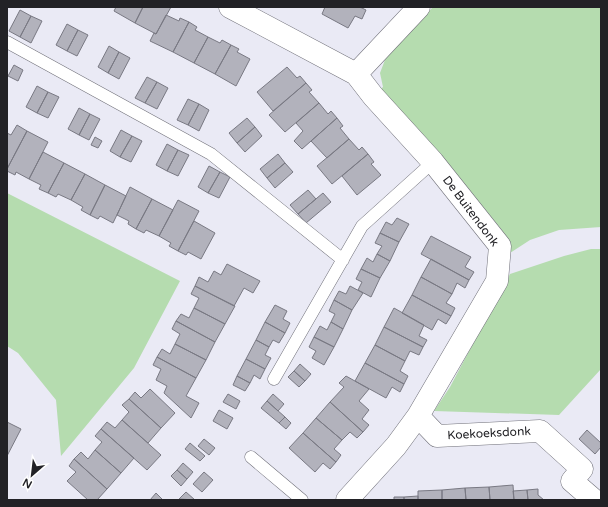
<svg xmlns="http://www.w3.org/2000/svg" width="608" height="507" viewBox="0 0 608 507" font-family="'Varela Round',sans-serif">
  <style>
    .green { fill: #b5dcaf }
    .building { fill: #b2b2bc; stroke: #797983 }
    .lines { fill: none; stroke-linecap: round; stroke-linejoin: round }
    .lane-casing { stroke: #707079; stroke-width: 13 }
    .street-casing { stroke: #707079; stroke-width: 23 }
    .lane { stroke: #fff; stroke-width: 12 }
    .street { stroke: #fff; stroke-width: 22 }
    .labels { text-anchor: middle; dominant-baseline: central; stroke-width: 4; stroke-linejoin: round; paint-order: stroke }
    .street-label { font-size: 12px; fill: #222226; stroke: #fff }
  </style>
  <rect width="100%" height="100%" fill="#eaeaf5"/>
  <path class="green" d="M433,7H601V227L559,230L530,240L510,253V249L501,229L436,151L373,96L383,87L380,73L388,52Z
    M7,193L180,281L134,368L61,456L56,400L18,353L7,346Z
    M591,249H601V369L559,415L434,411L450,387L510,274L564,256Z"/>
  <path class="building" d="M116,7H143L135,23L114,11Z
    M143,7H171L156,34L135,23Z
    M325,7H360L366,10L362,19L355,16L348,28L322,14Z
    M20,10L31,16L20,37L9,31Z
    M166,15L179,21L180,18L189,22L173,52L150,41L154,33L156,34Z
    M31,16L42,21L31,43L20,37Z
    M189,22L197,27L195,30L208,37L194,63L173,52Z
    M67,24L78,30L67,51L56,45Z
    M78,30L88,35L77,56L67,51Z
    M208,37L220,43L222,40L231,45L215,74L194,63Z
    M231,45L239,49L237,52L250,59L236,86L215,74Z
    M109,46L119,52L108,73L98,67Z
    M119,52L130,58L119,79L108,73Z
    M14,65L23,70L18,81L8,76Z
    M287,67L297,78L300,76L306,83L273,111L257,92Z
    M147,77L157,82L145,103L135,98Z
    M157,82L168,88L157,109L145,103Z
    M306,83L312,90L309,92L319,103L285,132L269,115Z
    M37,86L48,92L37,113L26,107Z
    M48,92L59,97L48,118L37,113Z
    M188,99L199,104L188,125L177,120Z
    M319,103L328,114L331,111L337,118L302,149L294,141L303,131L296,123Z
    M199,104L209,110L199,131L188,125Z
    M79,108L90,114L79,135L68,129Z
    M90,114L100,119L89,140L79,135Z
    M247,118L255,127L237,143L229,133Z
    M337,118L343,126L340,128L349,139L327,158L311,141Z
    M17,125L27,131L7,169V133L11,135Z
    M255,127L262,136L245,152L237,143Z
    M121,130L132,136L120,157L110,151Z
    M27,131L48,142L29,179L16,172L15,175L7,171V169Z
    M132,136L142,141L131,162L120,157Z
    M95,137L102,141L98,148L91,145Z
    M349,139L359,150L362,147L368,154L332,184L317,166Z
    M167,144L178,150L167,171L156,165Z
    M178,150L189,155L178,176L167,171Z
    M43,152L64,163L48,193L39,189L41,185L29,179Z
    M278,154L285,163L267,178L260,169Z
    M368,154L374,162L371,164L381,175L357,195L342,176Z
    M64,163L85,174L71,200L58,194L56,197L48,193Z
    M285,163L293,172L275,188L267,178Z
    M209,166L220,172L208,193L198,187Z
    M220,172L230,177L219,198L208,193Z
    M85,174L105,185L90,215L81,210L83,207L71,200Z
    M105,185L126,196L113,223L100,216L98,219L90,215Z
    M130,187L152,199L136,229L128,224L129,221L117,215Z
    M308,190L316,199L298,214L290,205Z
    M323,193L331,202L306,223L298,214Z
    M152,199L173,210L159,236L146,230L144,233L136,229Z
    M178,200L199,211L178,251L169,246L171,243L159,236Z
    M397,218L409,224L399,242L380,233L386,222L392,225Z
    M194,221L215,233L201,259L188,252L186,255L178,251Z
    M380,233L399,242L390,261L377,254L382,246L375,243Z
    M431,236L471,257L465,267L474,272L469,280L421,254Z
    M377,254L390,261L380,278L361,269L367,258L373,262Z
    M431,259L469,280L465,288L457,283L452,294L421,277Z
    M227,264L260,281L253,293L244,288L234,306L195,286L199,277L208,282L214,271L221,275Z
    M361,269L380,278L371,297L358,290L362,282L356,279Z
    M421,277L452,294L446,303L455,308L451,316L412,295Z
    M195,286L235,306L225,324L194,308L199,298L191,294Z
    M350,286L363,293L352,310L334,300L339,291L346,294Z
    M412,295L451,316L446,324L438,319L432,330L402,313Z
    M334,300L352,310L343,329L331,322L335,314L329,311Z
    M275,305L287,311L283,319L290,323L285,333L265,322Z
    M194,308L225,324L215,342L176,321L181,314L189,318Z
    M394,308L424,325L419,336L427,340L423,347L384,327Z
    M176,321L215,342L206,360L175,344L180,334L172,329Z
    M265,322L285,333L279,343L273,340L269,347L256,340Z
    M331,322L343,329L334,347L314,337L320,326L327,330Z
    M384,327L423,347L419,355L410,351L405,361L375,345Z
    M314,337L334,347L324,365L312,358L316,351L309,347Z
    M256,340L269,347L265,355L271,358L265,369L246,359Z
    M175,344L206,360L196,378L157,357L162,349L170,354Z
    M375,345L405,361L400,371L408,376L404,384L365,363Z
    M157,357L196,378L186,396L199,403L191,418L164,393L167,386L156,380L161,369L153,365Z
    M246,359L265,369L260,379L254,375L250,383L237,376Z
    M365,363L404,384L400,392L392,387L386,398L355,381Z
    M300,364L311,374L305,381L294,371Z
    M294,371L305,381L299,387L288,377Z
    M237,376L250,383L245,391L233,385Z
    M346,376L369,389L359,401L369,410L362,419L369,425L363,432L330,402L344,387L339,383Z
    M150,389L175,413L161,428L129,399L135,392L141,398Z
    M228,394L240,401L236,409L223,402Z
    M273,394L284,404L278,411L267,401Z
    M129,399L161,428L148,443L122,420L129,412L122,405Z
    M267,401L285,417L279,423L261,408Z
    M330,402L363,432L357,438L350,432L342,440L316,418Z
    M219,410L233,418L227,429L213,421Z
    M285,417L291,423L286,429L279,423Z
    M316,418L342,440L334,449L341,455L336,462L303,433Z
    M122,420L161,455L147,470L101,429L107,422L115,428Z
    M7,422L21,429L7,456Z
    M101,429L134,458L121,473L95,450L102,442L95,436Z
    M587,430L601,443V447L595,454L579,439Z
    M303,433L336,462L330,469L323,463L315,472L289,448Z
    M204,439L215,448L209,455L198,446Z
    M190,443L205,456L200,461L185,449Z
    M95,450L121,473L107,489L74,459L81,452L88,459Z
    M74,459L107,489L97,500H88L67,481L76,472L69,466Z
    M183,463L193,472L187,479L177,470Z
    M177,470L187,479L181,486L171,476Z
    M204,472L213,480L202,492L193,484Z
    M513,485L514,500H490L489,487Z
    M489,487L490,500H466L465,488Z
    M465,488L466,500H442V490Z
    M538,489V495L544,500H528L527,490Z
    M442,490V500H418V491Z
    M527,490L528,500H514L513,491Z
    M186,492L195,500L179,499Z
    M156,493L163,500H150Z
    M418,496V500H404V497Z
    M394,497H404V500H394Z"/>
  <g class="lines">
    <defs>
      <path id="lane" d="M7,42L211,154L343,260
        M274,379L362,226L433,162
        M251,457L302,500"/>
      <path id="street" d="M230,7L356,74L373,96L433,162L500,246L497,281L418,416L396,446L347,500
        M356,74L419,7
        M418,416L437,436L540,431L582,469L572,481L594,500"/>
    </defs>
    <use href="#lane" class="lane-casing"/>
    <use href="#street" class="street-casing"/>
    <use href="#lane" class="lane"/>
    <use href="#street" class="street"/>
  </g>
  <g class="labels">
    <g class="street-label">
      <text transform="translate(471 211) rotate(53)">De Buitendonk</text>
      <text transform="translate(489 433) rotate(-3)">Koekoeksdonk</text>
    </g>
  </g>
  <rect width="608" height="507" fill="none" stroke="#222226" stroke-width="16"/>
  <g transform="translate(32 475) rotate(208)" stroke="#ffffff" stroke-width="3" paint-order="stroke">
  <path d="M0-3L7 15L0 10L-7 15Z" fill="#222226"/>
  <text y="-6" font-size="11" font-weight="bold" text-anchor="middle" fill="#222226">N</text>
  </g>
</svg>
